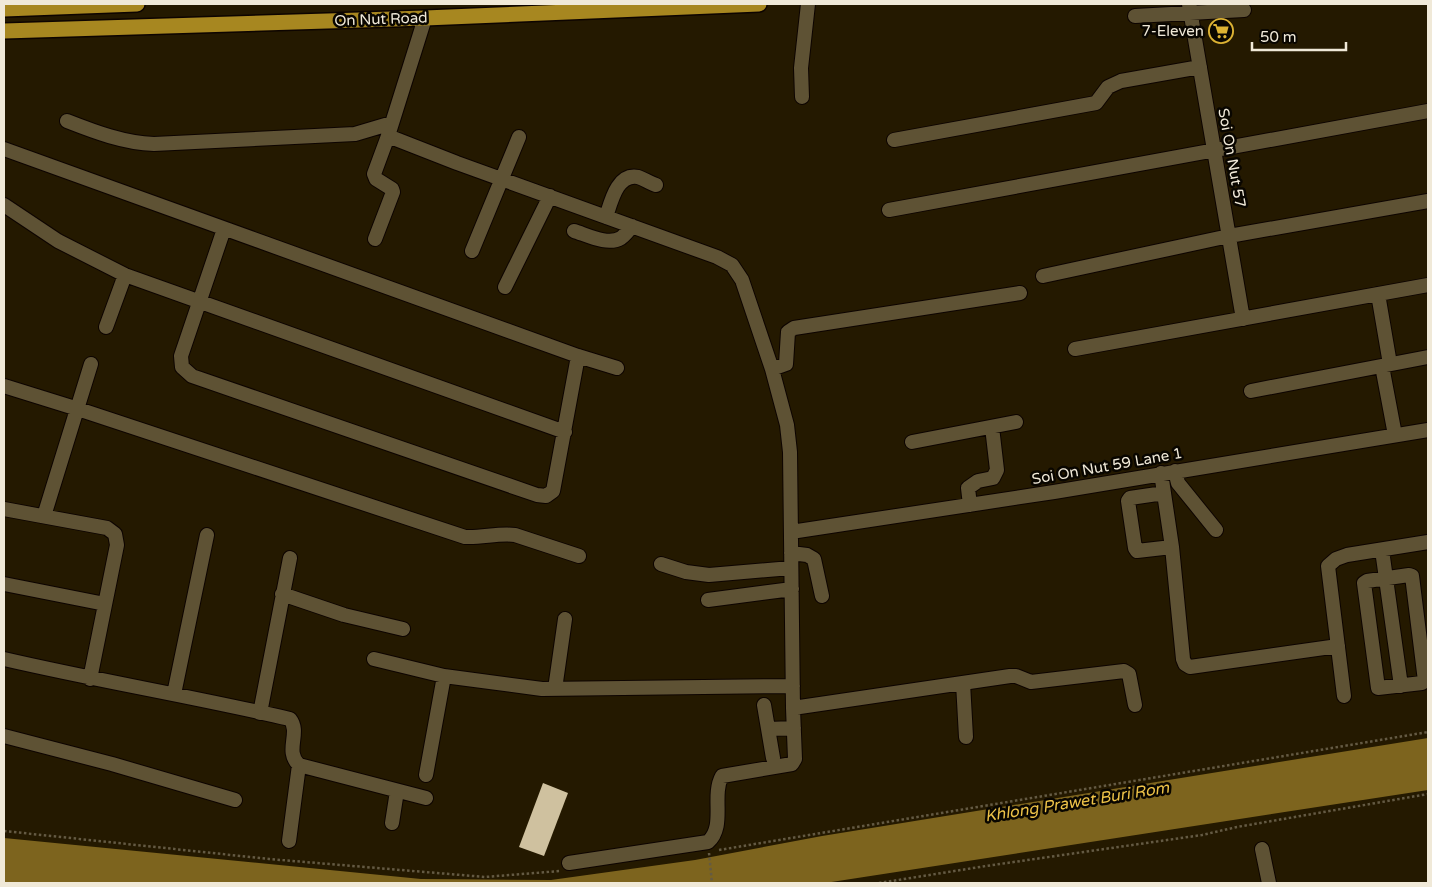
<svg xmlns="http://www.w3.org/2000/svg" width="1432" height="887" viewBox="0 0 1432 887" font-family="'Varela Round',sans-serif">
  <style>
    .water { fill: #7d641e }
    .building { fill: #cfc19f }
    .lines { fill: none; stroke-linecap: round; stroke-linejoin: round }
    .minor-casing { stroke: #0d0400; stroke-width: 16 }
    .major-casing { stroke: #0d0400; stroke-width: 18 }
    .path { stroke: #645a43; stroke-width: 2.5; stroke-dasharray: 2.5 2.5; stroke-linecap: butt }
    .minor { stroke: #5e5234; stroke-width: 14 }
    .major { stroke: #a78720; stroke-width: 15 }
    .labels { text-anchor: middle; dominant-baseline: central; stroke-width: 5; stroke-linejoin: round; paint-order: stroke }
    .street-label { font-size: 15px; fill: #f0e9d8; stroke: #090600 }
    .poi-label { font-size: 15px; fill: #f0e9d8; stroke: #090600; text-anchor: end }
    .water-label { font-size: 16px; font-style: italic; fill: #eec348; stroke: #090600 }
  </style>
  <rect width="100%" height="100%" fill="#241900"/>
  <path class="water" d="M1428,738V790L825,883H4V838L421,879L551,880L695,860L822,836Z"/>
  <path class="building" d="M543,783L568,793L544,856L519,847Z"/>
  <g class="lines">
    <defs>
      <path id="minor" d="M1189,4L1243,319
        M1135,16L1244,10
        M802,97L801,68L808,4
        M67,121C95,132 124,143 154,144L355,134L392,123
        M388,136L457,163L717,257L732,265L742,280L772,369L787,425L790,452L793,708L795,759L792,764L722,776C711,796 726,826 708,842L569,863
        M894,140L1096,103L1108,87L1121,81L1200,67
        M4,149L578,356L617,368
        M4,205L58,241L125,275L565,432
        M889,210L1428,111
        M606,217C611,202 617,173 638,177C644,179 650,183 656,185
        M224,229L181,356L182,367L192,376L537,495L546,496L553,491L578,356
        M574,231C587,235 608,246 621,238C625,235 629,230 632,226
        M375,239L393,192L392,189L376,179L374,174L388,136L425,18
        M472,251L519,137
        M1043,276L1229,236L1428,201
        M505,287L550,196
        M1378,294L1390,364
        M106,327L125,275
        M1075,349L1428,285
        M1382,366L1395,435
        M772,369L786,364L788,332L794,328L1020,293
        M4,386L78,409L465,537C482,538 498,533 515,535L579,556
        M1251,391L1428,357
        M912,442L1016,422
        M1175,471L1178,483L1216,530
        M1161,473L1172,547L1183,659L1185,664L1190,667L1338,646
        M1164,493L1130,498L1128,501L1135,548L1137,551L1172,547
        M970,505L968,488L978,481L993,478L997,470L992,427
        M4,509L107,528L115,534L117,545L90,679
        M44,516L91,364
        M791,532L1054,492L1428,430
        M1382,550L1401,686
        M791,553L807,555L814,559L822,596
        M661,564L686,572L709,575L791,568
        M1409,575L1412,576L1425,681L1422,683L1378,688L1364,583L1367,581Z
        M4,584L105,604
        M282,594L344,615L403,629
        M708,600L792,589
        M4,659C99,681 195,697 290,719C301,733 284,751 299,765L426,798
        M374,659L444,676L542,689L793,686
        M963,683L966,737
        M555,689L565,619
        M174,694L207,535
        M1344,696L1328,566L1336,559L1347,555L1428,542
        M764,705L773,758
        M793,708L1010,676H1016L1031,682L1124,671L1129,674L1135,705
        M260,713L290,558
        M768,729L794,728
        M4,736L112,764L235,800
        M426,775L444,676
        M392,823L397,791
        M289,841L299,765
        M1262,849L1269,883"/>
      <path id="major" d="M4,9L137,4
        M4,31L425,18L759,4"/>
    </defs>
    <use href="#minor" class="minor-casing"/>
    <use href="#major" class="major-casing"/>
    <path class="path" d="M4,831L269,859L485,877L560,871
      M719,850L1428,732
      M709,853L712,883
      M879,883L986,866L1202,835L1237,827L1428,794"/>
    <use href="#minor" class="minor"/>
    <use href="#major" class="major"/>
  </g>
  <defs>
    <symbol id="supermarket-ring" viewBox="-11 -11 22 22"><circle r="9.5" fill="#090600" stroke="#dcb233" stroke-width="1.5"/><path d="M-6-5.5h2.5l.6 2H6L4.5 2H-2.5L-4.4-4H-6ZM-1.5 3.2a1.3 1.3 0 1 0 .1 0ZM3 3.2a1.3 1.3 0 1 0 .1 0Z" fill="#dcb233"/></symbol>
  </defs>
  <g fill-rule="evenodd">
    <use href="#supermarket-ring" x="1207" y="17" width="28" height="28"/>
  </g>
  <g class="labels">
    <g class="street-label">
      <text transform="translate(381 19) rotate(-2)">On Nut Road</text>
      <text transform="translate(1232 158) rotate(80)">Soi On Nut 57</text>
      <text transform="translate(1107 466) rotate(-10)">Soi On Nut 59 Lane 1</text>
    </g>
    <g class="poi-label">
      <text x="1204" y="31">7-Eleven</text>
    </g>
    <g class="water-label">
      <text transform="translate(1077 802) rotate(-9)">Khlong Prawet Buri Rom</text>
    </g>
  </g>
  <rect width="1432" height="887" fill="none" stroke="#f0e9d8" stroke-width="10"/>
  <path d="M1252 42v8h94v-8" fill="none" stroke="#f0e9d8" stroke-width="2.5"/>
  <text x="1260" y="42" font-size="15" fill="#f0e9d8" stroke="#090600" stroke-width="4" paint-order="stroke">50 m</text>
</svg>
